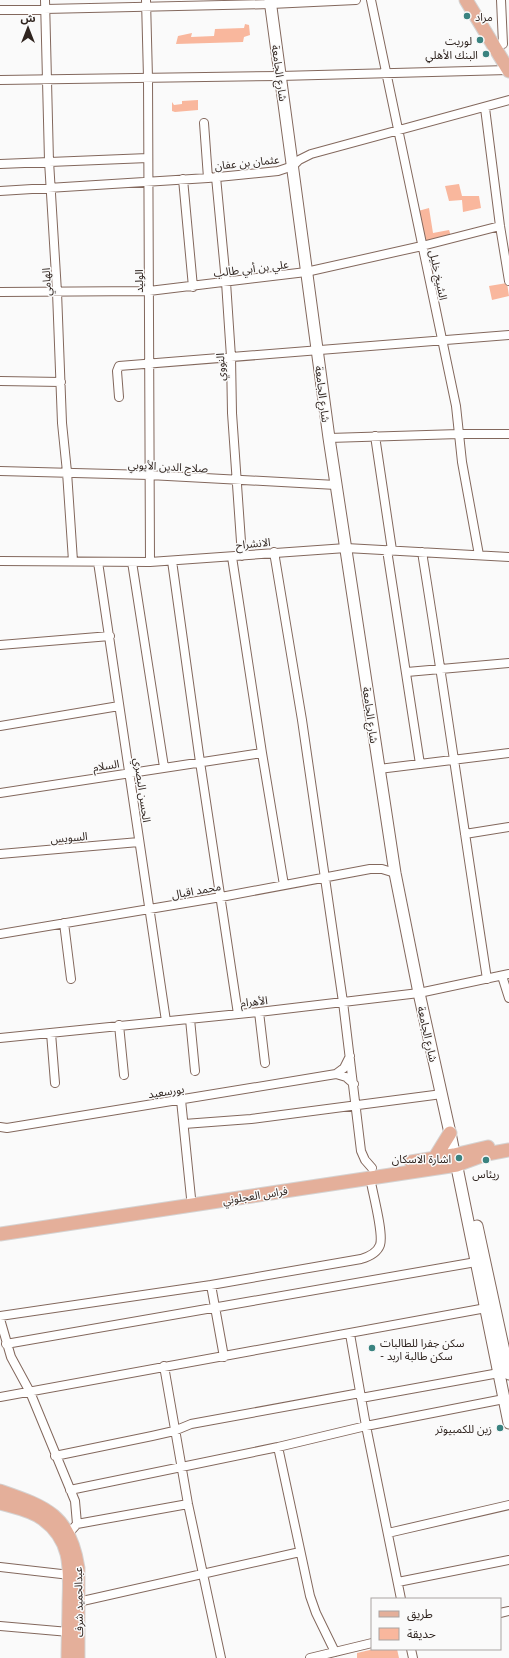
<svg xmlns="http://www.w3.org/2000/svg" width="509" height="1658" viewBox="0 0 509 1658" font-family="Lato,'Noto Sans Arabic',sans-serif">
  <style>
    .green { fill: #f9b79d }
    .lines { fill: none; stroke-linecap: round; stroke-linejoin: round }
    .minor-casing { stroke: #83685d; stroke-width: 10 }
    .secondary-casing { stroke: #83685d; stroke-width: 13 }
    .primary-casing { stroke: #d5d3d2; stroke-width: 15 }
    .minor { stroke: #fff; stroke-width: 8 }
    .secondary { stroke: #fff; stroke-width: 11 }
    .primary { stroke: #e4af9a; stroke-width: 13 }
    .poi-dot { fill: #3a8380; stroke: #fafafa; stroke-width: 1.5 }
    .labels { text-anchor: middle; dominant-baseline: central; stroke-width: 3; stroke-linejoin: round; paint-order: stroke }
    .poi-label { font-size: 11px; fill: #2f241f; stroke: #fafafa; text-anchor: end }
    .street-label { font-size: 11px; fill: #2f241f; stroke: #fafafa }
  </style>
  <rect width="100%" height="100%" fill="#fafafa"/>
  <path class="green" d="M245,24L249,25L250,35L244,37L243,42L176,44L178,36L192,33L191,37L214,36L215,29L244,28Z
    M198,100V110L175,112L172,111V102L174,105L182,104V101Z
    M459,184L462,196H479L481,208L463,212L462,200L449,201L445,186Z
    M429,208L433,233L449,230L451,236L425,244L418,211Z
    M507,283L509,296L492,300L489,286Z
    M374,1649H397L399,1658H357V1653Z"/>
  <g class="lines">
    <defs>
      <path id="minor" d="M45,0L49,161L57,292L62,423L67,472L73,561
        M146,0L148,78L150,562
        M371,0L456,406L462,462L479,555
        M501,0L503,44
        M0,10L271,4L356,0
        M0,80L280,76L508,70
        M485,108L500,226L509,281
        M204,123L208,178
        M0,164L148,158
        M216,177L226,282L231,357L232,413L242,556
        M183,179L193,287
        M0,191L208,178L278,171L293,166L299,160L311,154L509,100
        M0,292L149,291L306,272L422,246L500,226
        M0,381L61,382
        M119,397L117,371L119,366L509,335
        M375,436L392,550
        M329,438L459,434H509
        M0,471L149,475L336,485
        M387,550L420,764
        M274,552L302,720L343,1002L361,1151L365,1160L372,1168
        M422,552C445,694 465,837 487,979
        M232,557L262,753L284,885
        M0,561L150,562L346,548L509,557
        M172,561L200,762L238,1014
        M98,562L166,1021
        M132,562L164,767
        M0,645L110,636
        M407,672L509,663
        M0,726L119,706
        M379,769L509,753
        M0,793L262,753
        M465,834L509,827
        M0,854L139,842
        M64,923L71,979
        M0,934L221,897L370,869H382L395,873
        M502,976L509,998
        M259,1012L265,1063
        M190,1019L195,1071
        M119,1025L124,1075
        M51,1033L55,1083
        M0,1038L259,1012L419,993L509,974
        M336,1074L344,1068L350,1056
        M181,1100L191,1198
        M184,1124L251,1119L442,1094
        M0,1127L7,1128L336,1074L346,1077L354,1084
        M211,1285L224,1357
        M0,1316L211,1285L361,1259C368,1257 377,1253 380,1245C384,1233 372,1191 370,1177
        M0,1319L11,1357L30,1392L75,1501L77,1524L69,1533
        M350,1334L366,1426L401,1599
        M6,1344L476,1262
        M164,1366L188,1504L221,1658
        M0,1397L486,1308
        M361,1398L499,1373
        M278,1447L310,1596L316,1613L335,1652
        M55,1456L152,1436L174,1431L191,1424L360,1393
        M70,1490L278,1447L366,1426L504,1399
        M77,1524L188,1504
        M388,1533L509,1505
        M0,1567L70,1575
        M398,1582L509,1560
        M78,1602L300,1552
        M500,1613L509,1611
        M0,1626L69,1632
        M411,1649L413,1658
        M310,1658L372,1643"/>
      <path id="secondary" d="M270,0L329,438L395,873L419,993L450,1133L509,1423
        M477,1226L509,1374"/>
      <path id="primary" d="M466,0L509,71
        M434,1159L450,1133
        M411,1162L454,1155L488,1147
        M0,1234L457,1165L487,1154L509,1150
        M0,1491C46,1507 70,1515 78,1568V1658
        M0,1503C14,1507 31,1510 43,1519C73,1541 70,1570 69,1603C69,1621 68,1640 68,1658"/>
    </defs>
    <use href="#minor" class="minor-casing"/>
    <use href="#secondary" class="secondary-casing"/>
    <use href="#primary" class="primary-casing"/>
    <use href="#minor" class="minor"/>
    <use href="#secondary" class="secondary"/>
    <use href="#primary" class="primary"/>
  </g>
  <g class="poi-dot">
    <circle cx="467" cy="16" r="4"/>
    <circle cx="480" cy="40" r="4"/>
    <circle cx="486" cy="54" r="4"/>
    <circle cx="459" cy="1158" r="4"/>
    <circle cx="486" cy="1160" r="4"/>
    <circle cx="372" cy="1348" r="4"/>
    <circle cx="500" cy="1428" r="4"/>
  </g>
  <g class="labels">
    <g class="poi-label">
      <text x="475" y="16" text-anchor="start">مراد</text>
      <text x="472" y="40">لوريت</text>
      <text x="478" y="54">البنك الأهلي</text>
      <text x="451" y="1158">اشارة الاسكان</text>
      <text x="486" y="1173" text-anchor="middle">ريئاس</text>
      <text x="380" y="1342" text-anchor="start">سكن جفرا للطالبات<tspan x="380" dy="13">- سكن طالبة اربد</tspan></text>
      <text x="492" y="1428">زين للكمبيوتر</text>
    </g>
    <g class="street-label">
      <text transform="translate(280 73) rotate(82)">شارع الجامعة</text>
      <text transform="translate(247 162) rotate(-6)">عثمان بن عفان</text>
      <text transform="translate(251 268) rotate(-7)">علي بن أبي طالب</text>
      <text transform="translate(439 275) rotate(78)">الشيخ خليل</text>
      <text transform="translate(138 281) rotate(-90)">الوليد</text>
      <text transform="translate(46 282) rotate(-93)">الهامي</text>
      <text transform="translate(220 367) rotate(-92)">النووي</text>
      <text transform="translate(323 394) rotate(83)">شارع الجامعة</text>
      <text transform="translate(168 466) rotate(3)">صلاح الدين الأيوبي</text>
      <text transform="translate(253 543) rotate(-6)">الانشراح</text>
      <text transform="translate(371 715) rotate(82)">شارع الجامعة</text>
      <text transform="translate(106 765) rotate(-9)">السلام</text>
      <text transform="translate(143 790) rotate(82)">الحسن البصري</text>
      <text transform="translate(69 837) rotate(-5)">السويس</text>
      <text transform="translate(196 890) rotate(-10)">محمد اقبال</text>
      <text transform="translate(254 1001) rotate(-6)">الأهرام</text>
      <text transform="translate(428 1034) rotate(77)">شارع الجامعة</text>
      <text transform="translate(166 1091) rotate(-9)">بورسعيد</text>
      <text transform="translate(255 1195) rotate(-9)">فراس العجلوني</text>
      <text transform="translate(78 1602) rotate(-91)">عبدالحميد شرف</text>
    </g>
  </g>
  <rect x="371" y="1598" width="130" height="52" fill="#fafafa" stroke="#a9a4a2"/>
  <rect x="379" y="1611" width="20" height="6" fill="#e4af9a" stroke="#a9a4a2"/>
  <text x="407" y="1618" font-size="12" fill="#2f241f">طريق</text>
  <rect x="379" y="1628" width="20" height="12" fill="#f9b79d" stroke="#a9a4a2"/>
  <text x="407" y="1638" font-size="12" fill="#2f241f">حديقة</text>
  <g transform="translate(28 28)" stroke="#fafafa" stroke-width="3" paint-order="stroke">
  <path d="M0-3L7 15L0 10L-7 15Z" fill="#2f241f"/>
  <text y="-6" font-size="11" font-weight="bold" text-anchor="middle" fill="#2f241f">ش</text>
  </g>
</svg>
